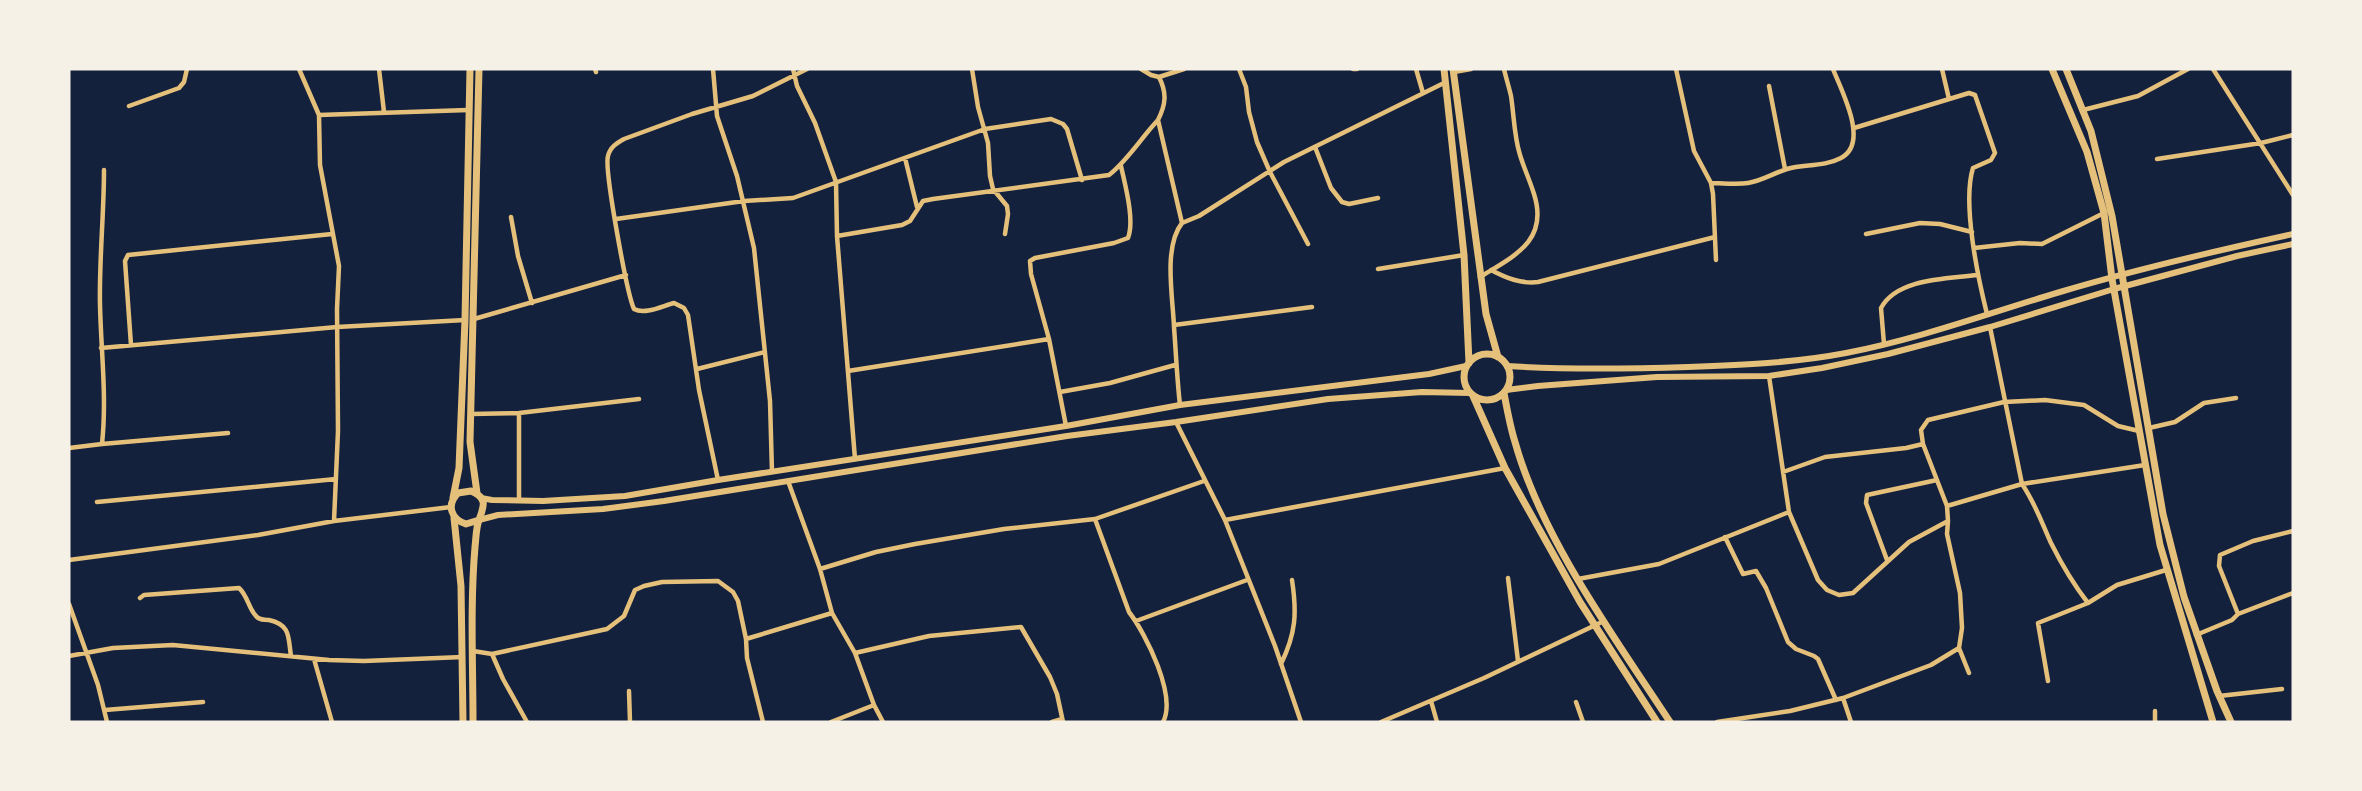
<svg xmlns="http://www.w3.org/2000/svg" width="2362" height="791" viewBox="0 0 2362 791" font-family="'Open Sans',sans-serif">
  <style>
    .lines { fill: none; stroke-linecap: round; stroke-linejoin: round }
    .minor { stroke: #e5c07b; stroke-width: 4.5 }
    .tertiary { stroke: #e5c07b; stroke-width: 6 }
    .secondary { stroke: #e5c07b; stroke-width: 7 }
  </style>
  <rect width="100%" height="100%" fill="#14213d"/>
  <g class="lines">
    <path class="minor" d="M299,69L319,115L320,165L339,266L337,309L338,431L334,521
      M379,69L384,112
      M595,69L596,72
      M713,69L717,116L737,176L754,248L770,401L772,472
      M793,69L797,86L815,123L836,182L837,236L855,459
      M972,69L978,107L988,143L990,176L993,189L1007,206L1008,214L1005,234
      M1141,69L1151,75L1159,77C1167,93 1166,104 1158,120L1182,223C1163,247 1173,298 1174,327C1176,353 1177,379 1180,405
      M1239,69L1246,87L1249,112L1257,142L1270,172L1308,244
      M1353,69H1357
      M1416,69L1423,93
      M1676,69L1694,151L1711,183L1713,194L1716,260
      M1942,69L1949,99
      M2213,69L2293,195
      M1454,72L1471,69
      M1159,77L1184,69
      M1769,86L1785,169
      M129,106L179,88L184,82L187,69
      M2083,110L2138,96L2188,69
      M319,115L468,110
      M1854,128L1969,93L1975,95L1995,153L1991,160L1973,168C1962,203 1978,278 1987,314
      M1315,147L1331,188L1342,202L1349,204L1378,198
      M905,158L917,207
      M2157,159L2261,143L2293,135
      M1711,183C1723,183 1736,185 1748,183C1761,181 1774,173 1787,169C1804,164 1824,167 1841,158C1870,143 1841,90 1833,69
      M511,217L518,256L532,303
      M616,219L744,201L793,198L985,129L1051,119L1063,124L1067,129L1082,180
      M1182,223L1199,216L1284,162L1446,82
      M1866,234L1920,223L1940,224L1972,232
      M837,236L902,225L910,221L923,201L933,199L1109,175C1128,160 1141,138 1158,120
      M1974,248L2020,243L2042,244L2104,213
      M1378,269L1464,255
      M1491,270C1506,278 1521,284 1538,282L1715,237
      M1480,277C1514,256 1549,241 1534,194C1530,181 1524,168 1520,155C1514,136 1514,115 1511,96C1509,87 1506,78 1504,69
      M474,319L626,275
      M1174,325L1312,307
      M1990,327L2022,484C2035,503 2042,523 2051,543C2061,563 2074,585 2088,603L2117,585L2166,570
      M1884,344L1881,308C1897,278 1947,279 1977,275
      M131,345L125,261L128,255L332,234
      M101,348L337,327L465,320
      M697,369L765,352
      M848,371L1049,339
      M1769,376L1789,512L1818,580L1827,590L1839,595L1853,593L1909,542L1948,521L1947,506L2022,484L2145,465
      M1060,392L1110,383L1175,365
      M519,413V500
      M471,414L519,413L639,399
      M1176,422L1225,520L1275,646L1301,722
      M1066,426L1049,339L1031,274L1030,261L1035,258L1114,243L1128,238C1135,220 1125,185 1121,166
      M2149,428L2175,422L2204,403L2236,398
      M102,444L228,433
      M69,448L102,444C107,397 101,351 100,305C99,260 104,215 104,170
      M1783,472L1825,457L1906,448L1923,444
      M718,480L699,390L688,315L684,308L674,303C662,306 645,315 634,309C627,294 604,169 608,156C610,147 617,143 624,139L692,114L753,96L807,69
      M788,481L820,569L832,613L855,653L874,705L883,722
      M97,502L336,479
      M1947,506L1923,444L1921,430L1928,420L2004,402L2045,400L2084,405L2118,426L2139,431
      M1095,519L1129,612C1146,634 1177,696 1163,722
      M1225,520L1505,468
      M1948,521L1947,534L1960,593L1962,628L1959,648L1969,673
      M1725,537L1743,574L1756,571L1766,588L1788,642L1796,649L1814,656L1818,659L1836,700
      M69,560L258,535L334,521L451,507
      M1887,560L1866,503L1867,495L1937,480
      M820,569L876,552L915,544L1004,529L1095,519L1204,481
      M1508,578L1518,661
      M1578,579L1659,564L1789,512
      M140,598L144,595L239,588C248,596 248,608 256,616C260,621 264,619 269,620C291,625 288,637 291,656
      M69,604L98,685L107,722
      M2238,614L2293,593
      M1136,621L1247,580
      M2196,635L2232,620L2238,614L2219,566L2220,555L2253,541L2293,531
      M746,639L832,613
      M473,651L492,654L607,629L624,616L635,590L644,586L662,582L718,581L733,592L738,601L746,639L747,658L763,722
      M855,653L929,636L1021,627L1050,677L1057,694L1063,722
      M492,654L503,679L527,722
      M69,656L113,648L173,645L329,660L364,661L463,657
      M314,659L332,722
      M1281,664C1296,633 1297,613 1292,580
      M2048,681L2038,623L2088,603
      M629,691L630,722
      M2219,696L2282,689
      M1843,698L1851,722
      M1431,701L1437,722
      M1576,702L1583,722
      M105,710L203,702
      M831,722L874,705
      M1052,722L1062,719
      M1381,722L1484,678L1604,621
      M1717,722L1790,711L1843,698L1931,665L1959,648
      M2155,722V711"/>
    <path class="tertiary" d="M1507,366C1567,370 1628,369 1688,367C1741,365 1794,363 1846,353C1919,339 1989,313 2060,292C2137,269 2215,251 2293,234
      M1506,390L1538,386L1657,377L1769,376L1822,368L1888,354L1990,327L2114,289L2237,256L2293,244
      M481,498L492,500L543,501L625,496L718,480L1066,426L1180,405L1429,374L1466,366
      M479,520L498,515L603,509L664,501L1067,436L1176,422L1328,399L1422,392L1470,393"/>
    <path class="secondary" d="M1444,69L1464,255L1469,363
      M1453,69L1486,314L1498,357
      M2052,69L2087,152L2104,213L2112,279L2160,545L2213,722
      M2066,69L2091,131L2112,216L2163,514L2184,597L2217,691L2231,722
      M1464 377a23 23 0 1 1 46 0a23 23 0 1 1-46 0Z
      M1504,393C1507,409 1510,426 1515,442C1542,539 1615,638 1670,722
      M1473,396L1505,468L1580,602L1657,722
      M477,493L470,442L479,69
      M453,498L459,468L465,320L470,69
      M454,518L461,586L463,722
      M473,722C473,664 470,605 475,547C476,539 476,527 479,520C484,506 488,498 471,491L458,493C446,505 451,519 466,524L479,520"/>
  </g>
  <rect width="2362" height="791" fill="none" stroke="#f6f1e7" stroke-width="141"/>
</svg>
